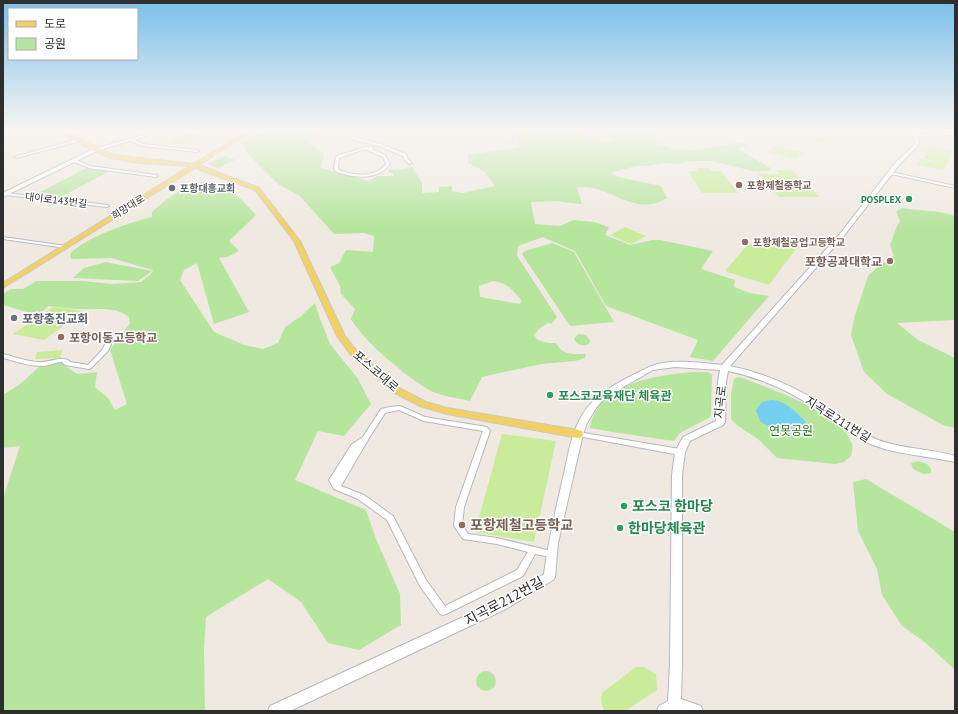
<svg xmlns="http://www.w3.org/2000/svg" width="958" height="714" viewBox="0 0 958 714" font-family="'PT Sans','Noto Sans KR',sans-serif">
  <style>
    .green { fill: #b6e59e; fill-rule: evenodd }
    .pitch { fill: #c9ec9a }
    .water { fill: #75cff0 }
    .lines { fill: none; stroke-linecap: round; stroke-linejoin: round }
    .street-tunnel { stroke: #c8c4bd; stroke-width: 5; stroke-dasharray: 5 2.5; stroke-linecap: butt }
    .street-casing { stroke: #b4b7c1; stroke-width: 2 }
    .secondary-casing { stroke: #b4b7c1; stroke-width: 2 }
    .primary-casing { stroke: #c9c9c9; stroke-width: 2 }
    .street { fill: #fff; fill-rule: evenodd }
    .secondary { fill: #fff; fill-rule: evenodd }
    .primary { fill: #f2d163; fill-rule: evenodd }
    .education-dot { fill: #8d6e63; stroke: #fff; stroke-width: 1.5 }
    .worship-dot { fill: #6b7280; stroke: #fff; stroke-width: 1.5 }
    .leisure-dot { fill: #2e9e5b; stroke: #fff; stroke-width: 1.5 }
    .labels { text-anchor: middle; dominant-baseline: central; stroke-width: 3; stroke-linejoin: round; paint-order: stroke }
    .far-education-label { font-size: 10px; font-weight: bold; fill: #785e54; stroke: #fff; text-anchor: start }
    .far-worship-label { font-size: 10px; font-weight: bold; fill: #5b616d; stroke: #fff; text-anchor: start }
    .far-leisure-label { font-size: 10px; font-weight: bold; fill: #27864d; stroke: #fff; text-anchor: end }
    .far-street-label { font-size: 10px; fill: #2e2e2e; stroke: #fff }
    .education-label { font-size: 12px; font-weight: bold; fill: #785e54; stroke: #fff; text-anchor: end }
    .worship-label { font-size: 12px; font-weight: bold; fill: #5b616d; stroke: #fff; text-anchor: start }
    .street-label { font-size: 12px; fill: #2e2e2e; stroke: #fff }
    .leisure-label { font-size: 12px; font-weight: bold; fill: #27864d; stroke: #fff; text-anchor: start }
    .park-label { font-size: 12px; fill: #2c6e1b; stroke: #fff }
    .near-leisure-label { font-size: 14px; font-weight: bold; fill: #27864d; stroke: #fff; text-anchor: start }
    .near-education-label { font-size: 14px; font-weight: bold; fill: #785e54; stroke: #fff; text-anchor: start }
    .near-street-label { font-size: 14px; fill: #2e2e2e; stroke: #fff }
  </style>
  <rect width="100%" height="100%" fill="#efe9e1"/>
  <path class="green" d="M270,129H334C326,135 317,134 308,141L324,154L321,168L368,181L378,176H393L394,174L388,172L389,169L400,170L412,167L422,183V193L439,192V187L452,186V191L463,193L495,186L484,171L468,163V155L520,147L513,129H656L653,132L656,137V142C682,157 713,147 741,142L747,145L738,149L772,169L767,171H753L711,161H692L675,164L663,163L648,166H636L610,173L618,177L661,186L667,198C632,219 609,182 577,188L582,204L570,203L557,201L531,202L535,224L560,226L574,220L594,222L609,227L605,235L630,245L653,240H660L713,251L701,269L735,280L734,287L750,293L769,296L713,361L690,357L698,340L606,306L575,251L543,237L518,246L517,256L557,317L551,324L548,323L539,329L534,335C539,343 547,343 556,343C563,356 573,354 586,354L585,358L575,361L541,364L482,377L470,401C458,398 439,396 429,390C407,377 363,341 351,319L355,309L341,294L340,286L330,267L339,263L346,250L373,252L374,236L364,233L334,234L300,196L278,184L249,155L243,144L250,138ZM586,131L609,134L613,141L604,142L588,138ZM493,281C507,283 512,289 521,300L520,304L480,297L479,286Z
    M225,156L235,160L218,168L207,164Z
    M89,167L112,170L55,200L30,197Z
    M202,182C231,188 237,194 256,215L229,241L239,251L227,257L219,258L249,312L214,324L197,263L184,270L180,280L214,332L244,345L263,349L278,343L285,327L300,317L315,303L319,316L330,344L358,379L371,404L344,436L318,431L295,480L366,510L376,539L400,594L401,625L359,650L328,643L301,602L268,579L206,617L204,649L205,711H3V498L20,446L3,448V395L19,385L39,367L60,362L77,374L97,372L95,387L108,398L115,410L127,404L110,350L130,323L129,317C114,306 98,310 81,309C70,309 60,307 49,306L37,315L3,305V294L11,289H23L37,281H82L113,284L141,282L151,274L153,270L111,258L71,259L70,254C86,237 128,223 152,217V212C167,198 182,187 202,182Z
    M903,208C920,211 939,210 955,216V320L897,323L918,340L955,358V428L943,425L887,394L864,372L851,335L855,315L868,276L880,265L894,257L890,245C894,237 895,228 900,221L896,211Z
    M552,243L574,252L614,322L570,326L522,254L525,251Z
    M106,262L152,271L138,281L73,278L84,268Z
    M578,334C584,334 588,335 590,341L589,344C583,347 577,345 574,339Z
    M695,372H708L712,375L711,415L709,418L680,433L674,441L612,432L590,428C598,382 658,375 695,372Z
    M738,377L743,378C770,389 843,413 852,444C853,447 852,452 851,456L844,462L835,464L777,458L758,439L738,426L731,419V394L734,379Z
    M918,461L927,464L931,469V473L923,474L913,469L911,463Z
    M866,479L955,532V670L926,643L902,626L882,595L877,569L858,531L853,482Z
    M476 681a10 10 0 1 1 20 0a10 10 0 1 1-20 0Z"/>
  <path class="pitch" d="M796,129H835L822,143L789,136Z
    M185,133L200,135L185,144L168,143Z
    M777,146L805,153L796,159L767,152Z
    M931,146L954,151L950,157L926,152Z
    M928,153L951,158L943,170L917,165L921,159L942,163L923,158Z
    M697,168H709L711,171H721L738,193H702L688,171H698Z
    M777,170L793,171L820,197H779L758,174H783L779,173Z
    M625,227L646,236L631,244L610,235Z
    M748,244L796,249L769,285L727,272L726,270Z
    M53,307L84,311L44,340L13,334Z
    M63,350L60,358L35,359L37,352Z
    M502,434L556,441L534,542L475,532Z
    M636,667H644L656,674L657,690L625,711H604C602,705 599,698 603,692Z"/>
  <path class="water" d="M771,400C785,400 799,414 808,425L807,433L793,437L768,426L760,421L756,410L762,402Z"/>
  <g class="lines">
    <path class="street-tunnel" d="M73,336L83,333"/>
    <defs>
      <path id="street" d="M219,129H227L234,130L232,131Z
        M338,129H342L357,138L381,144L406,154L408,159L412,163L409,164L404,159L403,156L379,146L355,140Z
        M955,133V135L915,136L913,135L915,134Z
        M129,138H131L143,144L197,150L199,151L197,152L142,146L129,140Z
        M79,139L81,140L80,141L16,158L14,157Z
        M366,147H373V149H372L385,155L390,164C377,181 354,178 336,172L334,168L336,157L339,155ZM362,150H367L383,157L386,164C375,178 354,176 339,170L338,168L339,158Z
        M72,159H74L90,166L156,175L158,176L156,177L89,168L72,161Z
        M891,172L955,186V188L891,174Z
        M5,193L107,205L109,206L107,207L6,195L4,194Z
        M3,237L66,246L68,247L66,248L3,239Z
        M108,342L111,344L108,351L91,368L89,369L65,365L62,362C56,362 50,365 44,366C30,367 16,361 3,358V354C16,357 30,363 43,362C53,361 57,357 68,360L70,362L88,365L103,349L105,344Z
        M400,406L425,417L487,427L490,431L464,507L462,525L468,534L497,538L551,551L554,552L555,554L554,556L551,557L535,554L523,576L446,614L443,615L440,614L420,586L387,520L358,499L334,489L329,480L352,444L363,437L381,409L390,407ZM399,410L424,421L483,431L456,507L454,526L463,539L497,544L528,552L517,570L445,606L426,580L393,516L364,495L341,486L369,438L385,413Z
        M576,432H578L680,449L683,450L684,452L683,454L680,455L578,436H576L575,434Z"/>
      <path id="secondary" d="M165,129H170L97,151L3,197V193L93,149Z
        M910,129H914L919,141L918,146L899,165L843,237L730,366C765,373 798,388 828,408C843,418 856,430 871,437C897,449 928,448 955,456V462C925,455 894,455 866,442C850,435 837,423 823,413C794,393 763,378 728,371L726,382L725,423L723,425L690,441L685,452L682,475V664L681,699L701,706L703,711H657L659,706L668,701L670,664L672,475L675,452L683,437L716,421L718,382L720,370L675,367L653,370L618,390L602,401L596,408L587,423L583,434L558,543L555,577L553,580L506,609L290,711H268L270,706L498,601L544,574C548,543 555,513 562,482C567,463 569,441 578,423C589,399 608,388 631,376C642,371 650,365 662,363C681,360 703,363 722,365L839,235L895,163L914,145L915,141Z"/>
      <path id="primary" d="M56,129H61L110,154L131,157L194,164L250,129H255L199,165L259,188L300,241L345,336L356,350L399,388L426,402L447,408L578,430L582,431L583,434L582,437L578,438L447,414L420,406L393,392L350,354L337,336L294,241L255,190L195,168L3,288V283L190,166C166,164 127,164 106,156C89,149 72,139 56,130Z"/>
    </defs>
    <use href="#street" class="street-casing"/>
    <use href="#secondary" class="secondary-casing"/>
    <use href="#primary" class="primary-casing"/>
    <use href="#street" class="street"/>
    <use href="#secondary" class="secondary"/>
    <use href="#primary" class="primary"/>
  </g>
  <linearGradient id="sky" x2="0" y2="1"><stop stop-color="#7abfeb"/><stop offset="0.57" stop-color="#f8f5f2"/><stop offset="1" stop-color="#f8f5f2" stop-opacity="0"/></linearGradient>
  <rect width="958" height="228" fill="url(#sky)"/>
  <g class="education-dot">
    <circle cx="739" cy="185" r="4"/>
    <circle cx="745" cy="242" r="4"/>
    <circle cx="890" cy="261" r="4"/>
    <circle cx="61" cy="337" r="4"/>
    <circle cx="462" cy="525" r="4"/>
  </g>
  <g class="worship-dot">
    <circle cx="172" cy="188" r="4"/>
    <circle cx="14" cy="318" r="4"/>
  </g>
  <g class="leisure-dot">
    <circle cx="909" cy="199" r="4"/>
    <circle cx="550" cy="395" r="4"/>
    <circle cx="624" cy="506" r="4"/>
    <circle cx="620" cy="528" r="4"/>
  </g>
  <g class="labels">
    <g class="far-education-label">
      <text x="747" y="185">포항제철중학교</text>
      <text x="753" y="242">포항제철공업고등학교</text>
    </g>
    <g class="far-worship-label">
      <text x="180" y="188">포항대흥교회</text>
    </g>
    <g class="far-leisure-label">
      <text x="901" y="199">POSPLEX</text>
    </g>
    <g class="far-street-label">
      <text transform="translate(56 200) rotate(7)">대이로143번길</text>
      <text transform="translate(128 207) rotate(-32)">희망대로</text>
    </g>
    <g class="education-label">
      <text x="882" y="261">포항공과대학교</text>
      <text x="69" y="337" text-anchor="start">포항이동고등학교</text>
    </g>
    <g class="worship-label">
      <text x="22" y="318">포항충진교회</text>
    </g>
    <g class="street-label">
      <text transform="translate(376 371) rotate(41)">포스코대로</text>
      <text transform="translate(720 402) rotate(-84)">지곡로</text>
      <text transform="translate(838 419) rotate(32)">지곡로211번길</text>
    </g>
    <g class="leisure-label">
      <text x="558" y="395">포스코교육재단 체육관</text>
    </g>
    <g class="park-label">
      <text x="791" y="430">연못공원</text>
    </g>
    <g class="near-leisure-label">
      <text x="632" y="506">포스코 한마당</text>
      <text x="628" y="528">한마당체육관</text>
    </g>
    <g class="near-education-label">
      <text x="470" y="525">포항제철고등학교</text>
    </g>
    <g class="near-street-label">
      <text transform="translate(504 601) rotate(-28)">지곡로212번길</text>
    </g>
  </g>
  <rect width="958" height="714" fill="none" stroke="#2e2e2e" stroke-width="8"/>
  <rect x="8" y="8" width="130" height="52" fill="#ffffff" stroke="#ababab"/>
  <rect x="16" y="21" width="20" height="6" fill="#f2d163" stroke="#ababab"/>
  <text x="44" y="28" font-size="12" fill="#2e2e2e">도로</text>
  <rect x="16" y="38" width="20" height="12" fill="#b6e59e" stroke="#ababab"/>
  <text x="44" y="48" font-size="12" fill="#2e2e2e">공원</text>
</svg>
